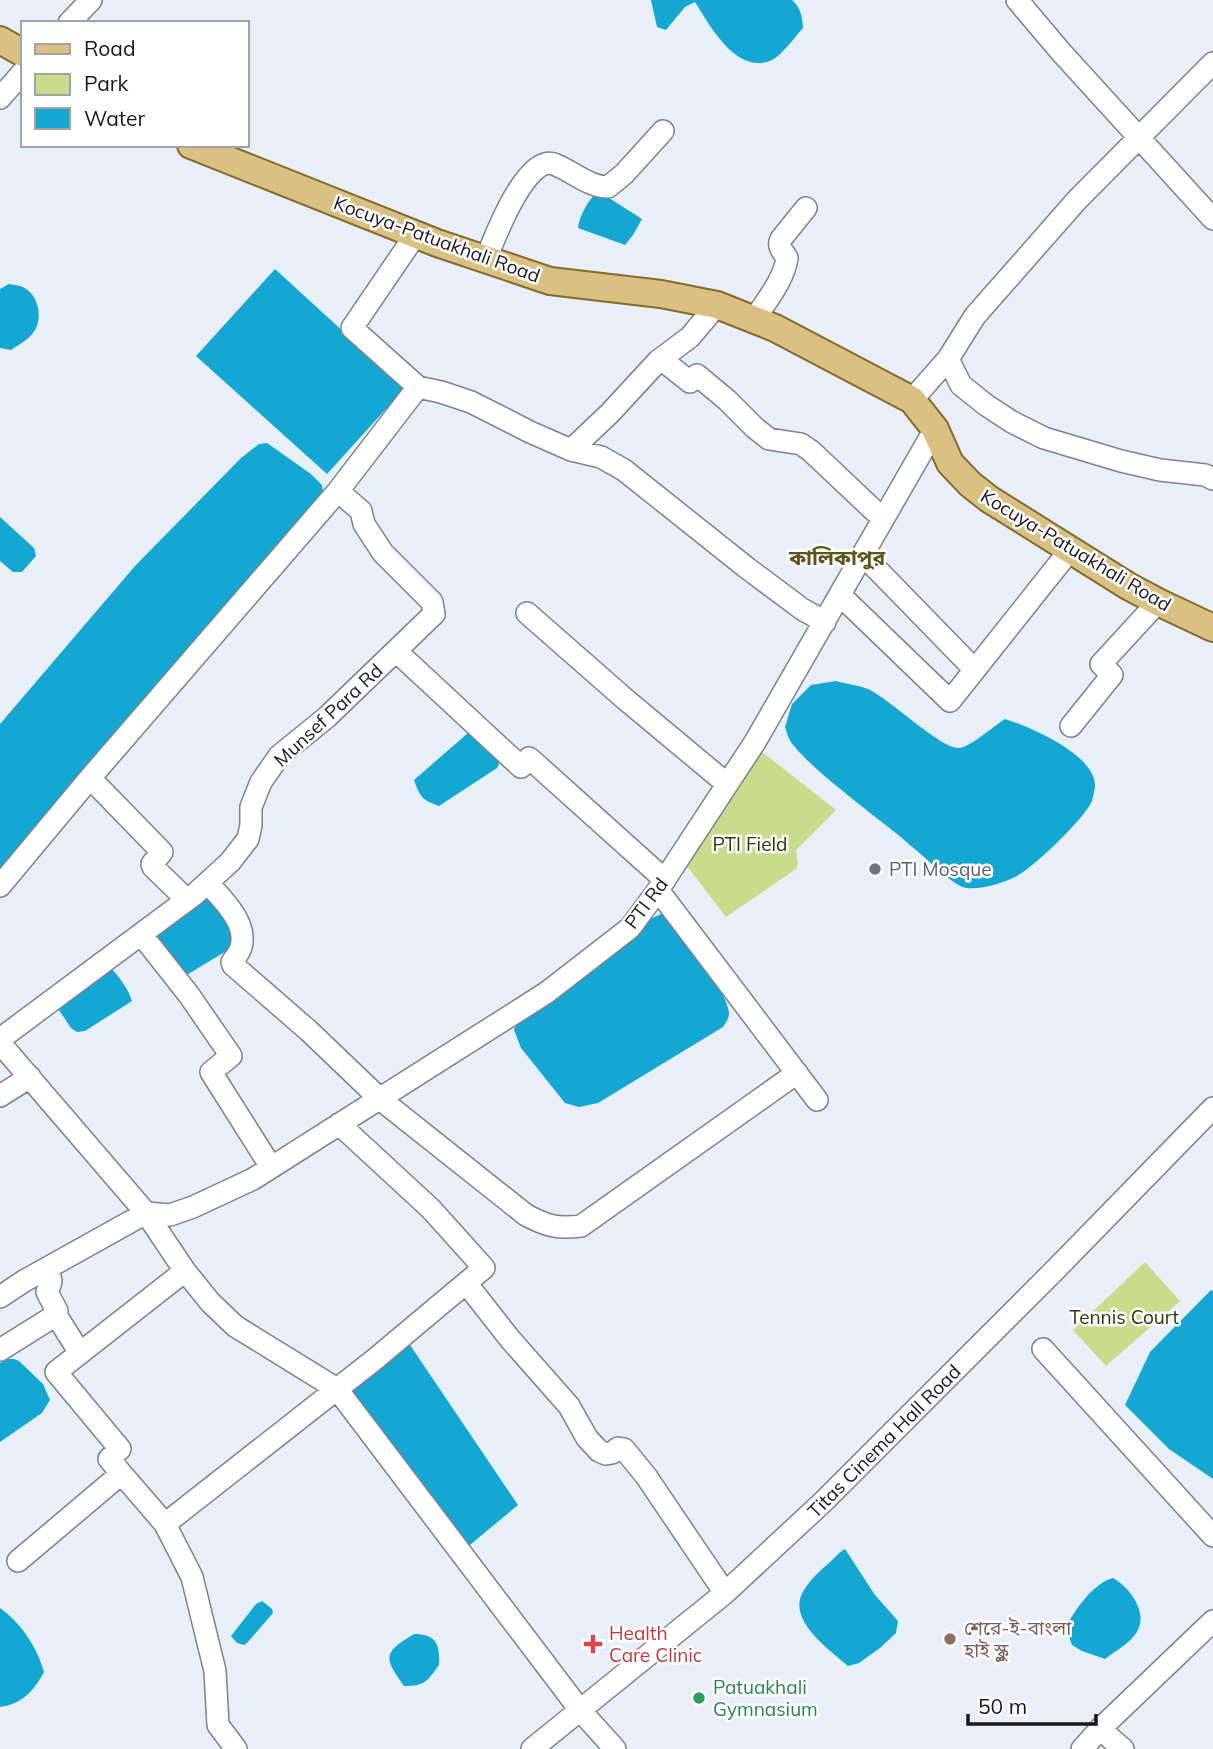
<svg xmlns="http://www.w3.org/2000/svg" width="1213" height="1749" viewBox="0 0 1213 1749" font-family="Mulish,'Noto Sans Bengali',sans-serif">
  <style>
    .green { fill: #c9dc8b }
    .water { fill: #15a7d4 }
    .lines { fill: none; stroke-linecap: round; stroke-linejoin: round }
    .minor-casing { stroke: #7c838b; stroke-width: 24 }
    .major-casing { stroke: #846b2a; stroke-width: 30 }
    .minor { stroke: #fff; stroke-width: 21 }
    .major { stroke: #d9c183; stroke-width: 26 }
    .worship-dot { fill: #6b7280; stroke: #fff; stroke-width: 2.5 }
    .education-dot { fill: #8d6e63; stroke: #fff; stroke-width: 2.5 }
    .health-dot { fill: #e0444e; stroke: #fff; stroke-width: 2.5 }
    .leisure-dot { fill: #2e9e5b; stroke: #fff; stroke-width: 2.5 }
    .labels { text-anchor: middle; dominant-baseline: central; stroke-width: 5; stroke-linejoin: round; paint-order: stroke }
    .street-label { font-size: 19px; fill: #17191c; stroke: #fff }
    .park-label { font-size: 19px; fill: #2d350b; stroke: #fff }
    .worship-label { font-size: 19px; fill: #5b616d; stroke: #fff; text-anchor: start }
    .education-label { font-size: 19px; fill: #785e54; stroke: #fff; text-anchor: start }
    .health-label { font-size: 19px; fill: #be3a42; stroke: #fff; text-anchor: start }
    .leisure-label { font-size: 19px; fill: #27864d; stroke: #fff; text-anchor: start }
    .neighbourhood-label { font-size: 21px; font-weight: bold; fill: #5a5519; stroke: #fff }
  </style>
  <rect width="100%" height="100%" fill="#e8eff9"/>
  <path class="green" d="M757,748L836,810L796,850L798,864L796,869L726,917L683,861Z
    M1145,1262L1180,1301L1106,1366L1073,1330Z"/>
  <path class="water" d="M651,0H792C801,8 802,16 803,28C795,37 782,55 772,60C737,76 710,26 695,2L685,7L666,30L657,27Z
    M598,191L642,219L633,235L625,245L578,228C579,216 589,199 598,191Z
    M275,269L405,388L327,474L196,356Z
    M9,284C13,285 17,285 20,286C39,292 44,319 33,333C28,340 18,345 11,350L0,348V289Z
    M267,443L311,474L322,485L323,493L0,879V724L135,566L241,458L259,444Z
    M0,517L34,548L36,556L22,572H13L0,561Z
    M836,681C846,684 858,685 868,689C890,699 941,749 959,748C969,748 995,725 1005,719C1030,727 1094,754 1095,785C1095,789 1093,797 1092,801C1085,818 1034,867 1017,876C1004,883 981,890 966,888C953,886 923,855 911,846C898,834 884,824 870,813C847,794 812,768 794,746C789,741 787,733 785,727L792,704L811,685Z
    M472,732L497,758L499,764L497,768L439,806C422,800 420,797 414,780L468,733Z
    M207,899H212L229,913L233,947L185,976L151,935L195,905Z
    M661,914L667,915C681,935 728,991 729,1013C729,1019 726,1022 723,1027L598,1103L579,1107L565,1103L521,1048L514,1030L520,1015L650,919Z
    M108,965C118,975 128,988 132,1001L85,1031L77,1032L71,1028L57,1007Z
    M1211,1290L1213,1291V1479L1169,1449L1125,1405L1150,1352Z
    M406,1339L518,1505L465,1549L346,1390Z
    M8,1359H14L19,1361L43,1384L50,1400L42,1413L0,1442V1363Z
    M845,1549L875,1595L898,1621L896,1633L880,1648L859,1663L848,1666C829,1649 785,1619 804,1590C812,1576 828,1565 839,1553Z
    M1113,1578C1123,1584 1131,1592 1136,1602C1151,1632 1126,1644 1105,1659L1082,1651L1072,1645L1066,1627C1075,1610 1093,1583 1113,1578Z
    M262,1601L272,1609L273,1613L247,1643L244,1645L237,1643L231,1636L256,1604Z
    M0,1608C21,1623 37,1647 44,1672C34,1691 22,1704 0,1707Z
    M414,1634C437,1634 440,1645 439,1665C427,1681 426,1686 404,1686C384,1658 382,1653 414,1634Z"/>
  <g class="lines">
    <defs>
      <path id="minor" d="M1017,0L1061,52L1213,219
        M69,23L91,0
        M0,98L23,72
        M486,259C494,239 526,154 554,164C572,171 589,187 608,187L624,174L663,131
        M754,320C766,301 784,280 787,258C783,251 777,247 781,239L806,208
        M661,359L690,382L697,375L727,400L755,428L769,439L801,444L811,451L883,519
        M948,359L961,385L986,405L1012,422L1044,438L1121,461L1160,470L1205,475L1213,479
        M418,387L441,392L471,402L530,432L571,450L610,413L658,361L690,337L717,305
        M912,400L948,359L975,316L1077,200L1213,63
        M571,450L601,457L624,470L747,568L802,609L825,622
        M863,555L974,669
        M840,595L950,701L1070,550
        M527,613L625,699L727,784
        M396,651L521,767L529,758L537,765L665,880
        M1071,726L1112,675L1101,664L1158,602
        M90,778L162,852L152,864L153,867L187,900
        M208,883C222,899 248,923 241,947C240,952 235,958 232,962L233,965L309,1031L380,1099L526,1215C547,1226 557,1229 581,1226L797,1073
        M0,886L90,778L338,491L418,387L352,328L416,234
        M658,890L817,1100
        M141,934L189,995L231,1056L211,1072L271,1167
        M0,1039L195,894L230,862L248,839L251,825V807L261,782L279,756L327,717L434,614L432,602L383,553L364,524L361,511L338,491
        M0,1043L146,1213L185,1271L210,1302L235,1326L337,1389L580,1710L615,1749
        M0,1096L30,1077
        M339,1124L431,1209L484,1268L466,1283L510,1339L569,1406L587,1438L599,1451L606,1454L612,1453L618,1448L624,1449L646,1476L725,1593
        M46,1269C53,1281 52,1281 47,1292L57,1311L56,1315L80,1353
        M0,1297L24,1281L146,1213L170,1215L193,1207L253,1179L546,993L630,928L658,890L755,742L935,429
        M1043,1349L1213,1536
        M0,1350L56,1315
        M165,1524L109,1459L120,1449L56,1372L185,1271
        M18,1561L121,1474
        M1100,1729L1123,1749
        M236,1749L218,1725L215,1671L192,1577L165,1524L374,1360L466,1283
        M532,1749L725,1593L823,1502L1056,1269L1213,1108
        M1082,1749L1100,1729L1213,1621"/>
      <path id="major" d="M0,40L23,53
        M191,145L437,243L550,281L661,294L717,305L775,328L912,400L935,429L950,463L970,484L989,499L1128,586L1158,602L1213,628"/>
    </defs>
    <use href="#minor" class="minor-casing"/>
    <use href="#major" class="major-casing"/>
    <use href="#minor" class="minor"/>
    <use href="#major" class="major"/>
  </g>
  <circle class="worship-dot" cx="875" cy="869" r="7"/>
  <circle class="education-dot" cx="950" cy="1639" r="7"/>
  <path class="health-dot" d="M589.5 1633.5h7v7h7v7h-7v7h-7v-7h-7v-7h7z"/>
  <circle class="leisure-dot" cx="699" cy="1698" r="7"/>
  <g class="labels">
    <g class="street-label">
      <text transform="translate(437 239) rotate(20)">Kocuya-Patuakhali Road</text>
      <text transform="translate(1076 550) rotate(31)">Kocuya-Patuakhali Road</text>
      <text transform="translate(328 715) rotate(-43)">Munsef Para Rd</text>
      <text transform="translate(646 903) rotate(-53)">PTI Rd</text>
      <text transform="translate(884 1441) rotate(-45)">Titas Cinema Hall Road</text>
    </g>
    <g class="park-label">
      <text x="750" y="844">PTI Field</text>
      <text x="1124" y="1317">Tennis Court</text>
    </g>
    <g class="worship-label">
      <text x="889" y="869">PTI Mosque</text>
    </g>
    <g class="education-label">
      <text x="964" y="1628">শেরে-ই-বাংলা<tspan x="964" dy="22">হাই স্কুল</tspan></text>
    </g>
    <g class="health-label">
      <text x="609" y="1633">Health<tspan x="609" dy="22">Care Clinic</tspan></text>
    </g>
    <g class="leisure-label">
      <text x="713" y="1687">Patuakhali<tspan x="713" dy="22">Gymnasium</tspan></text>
    </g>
    <g class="neighbourhood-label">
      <text x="837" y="557">কালিকাপুর</text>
    </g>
  </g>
  <rect x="21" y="21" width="228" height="126" fill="#ffffff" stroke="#a2a3a4" stroke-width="2"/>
  <rect x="35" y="44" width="35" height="10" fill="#d9c183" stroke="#a2a3a4" stroke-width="2"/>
  <text x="84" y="56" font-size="21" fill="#17191c">Road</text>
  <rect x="35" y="74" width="35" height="21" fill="#c9dc8b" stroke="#a2a3a4" stroke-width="2"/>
  <text x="84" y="91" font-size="21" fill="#17191c">Park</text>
  <rect x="35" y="108" width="35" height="21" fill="#15a7d4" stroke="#a2a3a4" stroke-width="2"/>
  <text x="84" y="126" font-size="21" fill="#17191c">Water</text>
  <path d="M968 1714v10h128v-10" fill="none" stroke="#17191c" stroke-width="3.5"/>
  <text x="978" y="1714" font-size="21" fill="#17191c" stroke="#ffffff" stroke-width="5" paint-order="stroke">50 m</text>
</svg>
